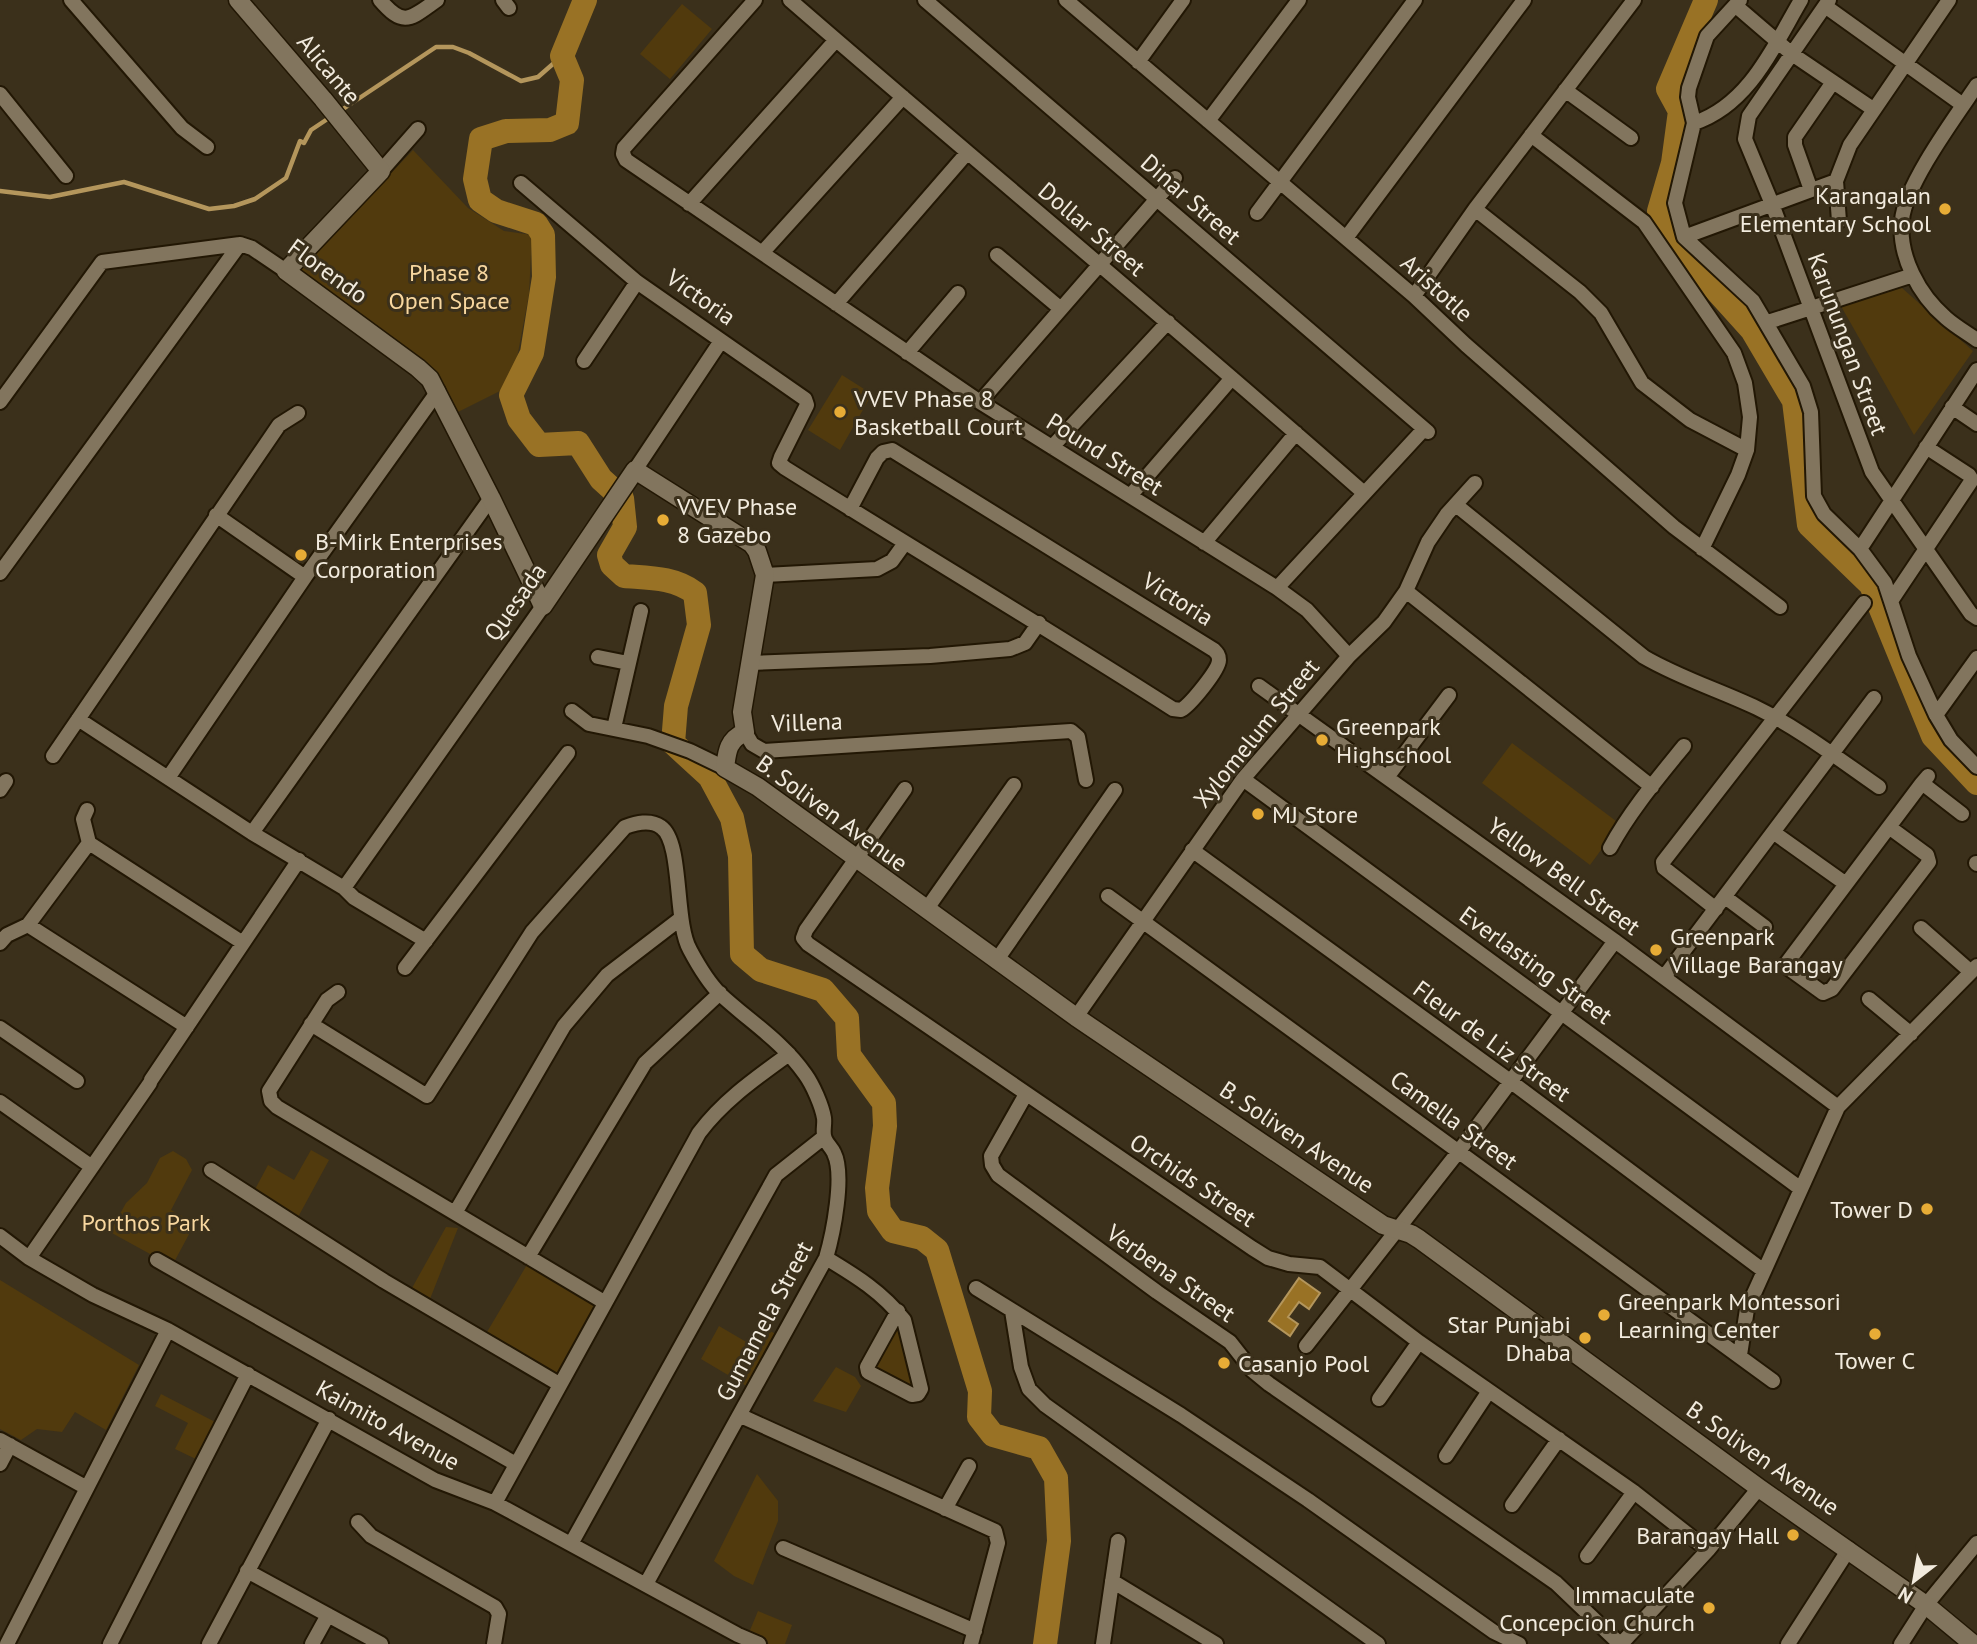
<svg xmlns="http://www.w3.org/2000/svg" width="1977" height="1644" viewBox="0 0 1977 1644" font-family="'PT Sans',sans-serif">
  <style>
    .green { fill: #513a0d }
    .water { fill: #997225; stroke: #b4965c; stroke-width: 2 }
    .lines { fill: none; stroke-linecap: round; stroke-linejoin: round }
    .stream { stroke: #b4965c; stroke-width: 4.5 }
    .river { stroke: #997225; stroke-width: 24 }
    .minor-casing { stroke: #221704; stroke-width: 18 }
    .tertiary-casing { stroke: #221704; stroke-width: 21 }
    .minor { stroke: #82755e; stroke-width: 14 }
    .tertiary { stroke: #82755e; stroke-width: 18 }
    .poi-dot { fill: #e7ac36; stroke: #3b301b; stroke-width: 2.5 }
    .labels { text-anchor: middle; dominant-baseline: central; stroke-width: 6; stroke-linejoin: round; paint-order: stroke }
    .street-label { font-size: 24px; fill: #f2ebde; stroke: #3b301b }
    .poi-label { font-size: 24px; fill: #f2ebde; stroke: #3b301b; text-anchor: start }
    .park-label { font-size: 24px; fill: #f8d79f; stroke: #3b301b }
  </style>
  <rect width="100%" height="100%" fill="#3b301b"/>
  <path class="green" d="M682,4L712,29L670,79L640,54Z
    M413,150L468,208L504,231L532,235L529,294L517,358L500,391L458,412L440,378L410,351L299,270Z
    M1897,287L1902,288L1973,351L1914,435L1837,299Z
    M842,375L872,394L840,450L808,430Z
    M1512,743L1620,824L1590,865L1482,783Z
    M311,1150L329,1160L297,1219L252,1195L268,1165L294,1180Z
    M173,1151L186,1159L192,1170L171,1210L195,1223L172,1266L110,1232L126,1203L147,1183L160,1158Z
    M446,1227L458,1228L430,1299L412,1288Z
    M528,1263L598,1305L558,1375L487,1332Z
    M0,1280L139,1365L106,1430L75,1412L62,1432L37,1429L21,1440L0,1429Z
    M898,1317L918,1387L912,1392L871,1368Z
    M719,1326L748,1343L760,1326L786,1339L755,1391L701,1359Z
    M836,1367L855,1377L861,1386L846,1412L813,1401Z
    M161,1394L221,1425L202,1462L175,1449L188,1423L155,1406Z
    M757,1474L778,1501V1521L753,1585L734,1576L714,1561Z
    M758,1611L792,1625L785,1644H769L748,1635Z"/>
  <path class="water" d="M1299,1278L1320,1293L1309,1309L1299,1302L1288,1317L1298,1324L1290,1336L1269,1321Z"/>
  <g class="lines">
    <path class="stream" d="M340,111L436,47H453L469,53L521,81L538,77L562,56
      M0,191L50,197L124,182L209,209L234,206L255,199L286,178L300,141L304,143L311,130L332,116"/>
    <path class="river" d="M585,0L562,56L572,80L567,123L550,130L506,131L481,139L475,179L480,200L496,211L536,224L543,235L544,277L532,353L511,395L519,419L539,445L578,443L601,479L622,498L625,527L609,555L612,565L624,576C649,578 674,577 695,593L699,625L676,706L673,743L710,777L732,818L740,856L742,954L761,970L823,990L847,1018L849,1055L884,1103L885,1126L877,1188L879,1211L893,1231L922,1238L937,1250L980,1391L979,1417L993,1435L1039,1448L1056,1478L1059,1541L1045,1644
      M1706,0L1668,89L1680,111L1673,163L1659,211L1670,239L1752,330L1794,401L1809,525L1871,585L1933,736L1977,783"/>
    <defs>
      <path id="minor" d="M71,0L182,128L207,147
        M380,0C404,28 410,19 437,0
        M503,0L509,8
        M755,0L624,148L623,154L626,160L980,402L1277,588L1307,610L1349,656
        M790,0C980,165 1175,326 1364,493
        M925,0L1428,432
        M1066,0L1414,296L1466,345L1674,527L1780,607
        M1740,0L1707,36L1689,88L1688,97L1694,123L1675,203L1684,237L1753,301L1803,386L1811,412L1814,496L1824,514L1860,549L1885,583L1909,656L1936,715L1951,740L1977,767
        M1829,0L1749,116L1745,139L1772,204L1872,472L1971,614L1977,618
        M1736,6L1792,54L1873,109
        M1825,6L1963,105
        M1138,62L1183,0
        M1977,85C1956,116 1905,185 1902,220C1898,256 1919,295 1946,318C1955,326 1967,333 1977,340
        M1565,90L1631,138
        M0,94L66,176
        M1208,121L1299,0
        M1694,123C1749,105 1774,46 1801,0
        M1531,135L1644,222L1734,353L1745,383L1750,417L1747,450L1738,475L1702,549
        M381,171L418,129
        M521,183L637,282L805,399L807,405L781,457L779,463L785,468C914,549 1045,627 1173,709L1181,710C1190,705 1219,670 1219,660C1219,655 1217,653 1214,650L892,450L883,452L877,458L850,509
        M1811,190L1795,145V137L1833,82
        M689,204L836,40
        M1475,209L1580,292L1601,313L1642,383L1690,420L1747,450
        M1257,213L1415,0
        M1839,221L1836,181L1850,145L1949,0
        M1684,237L1836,181
        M1346,238L1524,0
        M762,253L903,97
        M997,255L1061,309
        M1414,296L1475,209L1634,0
        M836,304L967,153
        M1768,322L1913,275
        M907,353L958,293
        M584,361L637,282
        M0,402L102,262L240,244L252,248L286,271
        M980,402L1175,178
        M1952,407L1977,424
        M1052,447L1168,322
        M635,470L721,341
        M1130,496L1232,378
        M1456,505L1644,657C1680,678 1719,690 1757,708C1800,729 1840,760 1879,787
        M216,515L305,577
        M1204,543L1296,433
        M1860,549L1977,370
        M0,573L240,244
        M765,575L877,569L892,561L905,543
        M1277,588L1424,429
        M1406,591L1652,787
        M1891,601L1972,480L1969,475L1926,447
        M598,657L628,663
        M750,663L930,656L1010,649L1025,643L1039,623
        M1259,686L1615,941L1838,1107
        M572,711L589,724L648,736L690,751L725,768
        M1936,715L1977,658
        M78,719L252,833L344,888L354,898L426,941
        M614,728L641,611
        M745,732L752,744L764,751L1071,731L1078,737L1086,780
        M53,756L279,425L298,413
        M1388,776L1449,695
        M168,778L305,577L438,391
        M1243,779L1801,1189
        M1922,783L1962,814
        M905,789L806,930L803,938L808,944L1252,1248L1268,1258L1289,1264L1320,1267L1419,1342L1634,1492L1708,1550
        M0,790L6,781
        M87,810L83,819L89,843
        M1889,827L1927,855L1929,862L1832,989L1823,993L1787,967L1786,964L1922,783L1928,776
        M1773,832L1846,884
        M252,833L491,498
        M89,843L243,943
        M1610,848C1630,811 1658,778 1684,746
        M1192,850L1510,1081L1764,1271
        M1976,863L1977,864
        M344,888L543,606
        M1108,896L1773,1381
        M1725,897L1765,927
        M1716,909L1664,868L1663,862L1864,603
        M926,910L1014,785
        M28,925L187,1027
        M1921,928L1971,972
        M0,943L7,935L28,925L89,843
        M996,961L1115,790
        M405,968L568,753
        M1664,977L1874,698
        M338,992L327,1000L269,1091L271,1101L277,1107L604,1302
        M1869,999L1911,1034
        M1076,1017L1243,779L1349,656L1384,622L1406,591L1428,542L1447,514L1475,483
        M311,1024L427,1096L532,932L625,827C636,823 650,819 661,827C683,842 674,922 690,950C698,965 707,981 720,994C749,1021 782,1041 805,1074C813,1085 822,1106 824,1118C825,1125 822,1133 825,1139C827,1144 832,1148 834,1153C845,1175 833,1234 826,1258L646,1584
        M0,1028L77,1081
        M151,1080L299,860
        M1026,1094L991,1156L992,1165L998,1175L1157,1292L1230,1342L1252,1370L1269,1384L1556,1583L1620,1644
        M0,1102L92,1167
        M211,1170L384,1281L559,1384
        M455,1213L564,1026L607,975L680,919
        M0,1236L29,1258L93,1295L168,1330L435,1480L495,1503L738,1635L759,1644
        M528,1257L645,1063L720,993
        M29,1258L150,1083
        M826,1258C856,1276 882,1292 904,1320L921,1389L918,1394L912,1395L868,1372L867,1367L898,1311
        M157,1260L516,1464
        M976,1288L1181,1415L1308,1500L1494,1632L1519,1644
        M1012,1311L1021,1367L1029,1389L1045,1405L1378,1644
        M1306,1346L1459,1151L1615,941
        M1740,1355L1747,1309L1838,1107L1977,966
        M1379,1399L1419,1342
        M741,1416L995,1531L998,1543L971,1644
        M0,1440L87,1488
        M1446,1456L1489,1391
        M0,1464L10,1445
        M495,1503L699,1133C724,1100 756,1078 789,1054
        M1512,1505L1559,1439
        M945,1509L969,1466
        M358,1522L371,1536L495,1607L499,1614L494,1644
        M571,1544L776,1175L824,1137
        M783,1548L975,1631
        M1587,1556L1634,1492
        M247,1571L381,1644
        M1112,1581L1216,1644
        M7,1644L168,1330
        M110,1644L248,1374
        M209,1644L329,1419
        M312,1644L328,1615
        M1103,1644L1118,1541
        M1621,1644L1708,1550L1759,1488
        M1788,1644L1849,1549
        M1901,1644L1926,1605L1977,1543"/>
      <path id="tertiary" d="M238,0L323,99L381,171L286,271L418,368L430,379L491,498L543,606
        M543,606L635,470L752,544L757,551L765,575L742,712L745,732C728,740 727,751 725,768L758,787L1076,1017L1383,1225L1411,1234L1419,1239L1759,1488L1926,1605L1973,1644"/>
    </defs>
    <use href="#minor" class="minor-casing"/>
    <use href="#tertiary" class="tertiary-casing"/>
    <use href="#minor" class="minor"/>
    <use href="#tertiary" class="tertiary"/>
  </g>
  <g class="poi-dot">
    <circle cx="1945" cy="209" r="7"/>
    <circle cx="840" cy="412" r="7"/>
    <circle cx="663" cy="520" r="7"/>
    <circle cx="301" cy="555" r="7"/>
    <circle cx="1322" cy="740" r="7"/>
    <circle cx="1258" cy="814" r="7"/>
    <circle cx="1656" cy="950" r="7"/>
    <circle cx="1927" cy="1209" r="7"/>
    <circle cx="1604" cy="1315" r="7"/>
    <circle cx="1875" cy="1334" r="7"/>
    <circle cx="1585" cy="1338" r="7"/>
    <circle cx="1224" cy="1363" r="7"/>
    <circle cx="1793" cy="1535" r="7"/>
    <circle cx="1709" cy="1608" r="7"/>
  </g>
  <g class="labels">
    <g class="street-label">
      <text transform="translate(329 69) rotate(50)">Alicante</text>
      <text transform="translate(1191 199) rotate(41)">Dinar Street</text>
      <text transform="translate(1092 229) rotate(40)">Dollar Street</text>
      <text transform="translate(328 271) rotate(36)">Florendo</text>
      <text transform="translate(1437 288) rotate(42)">Aristotle</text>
      <text transform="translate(701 297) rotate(35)">Victoria</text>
      <text transform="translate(1848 344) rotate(70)">Karunungan Street</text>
      <text transform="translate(1105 454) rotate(32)">Pound Street</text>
      <text transform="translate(1178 599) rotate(32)">Victoria</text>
      <text transform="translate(515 602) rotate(-55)">Quesada</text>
      <text transform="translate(807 722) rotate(-2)">Villena</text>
      <text transform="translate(1256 733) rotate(-51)">Xylomelum Street</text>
      <text transform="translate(832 813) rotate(36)">B. Soliven Avenue</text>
      <text transform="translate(1564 876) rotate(36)">Yellow Bell Street</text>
      <text transform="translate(1536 965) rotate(36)">Everlasting Street</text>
      <text transform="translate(1492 1041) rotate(36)">Fleur de Liz Street</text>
      <text transform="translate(1454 1120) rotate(36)">Camella Street</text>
      <text transform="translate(1297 1137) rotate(34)">B. Soliven Avenue</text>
      <text transform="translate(1193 1180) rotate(34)">Orchids Street</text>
      <text transform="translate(1171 1273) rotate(35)">Verbena Street</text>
      <text transform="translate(764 1321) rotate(-62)">Gumamela Street</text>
      <text transform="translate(388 1425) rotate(29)">Kaimito Avenue</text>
      <text transform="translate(1763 1458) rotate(35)">B. Soliven Avenue</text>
    </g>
    <g class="poi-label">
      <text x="1931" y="195" text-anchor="end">Karangalan<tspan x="1931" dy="28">Elementary School</tspan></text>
      <text x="854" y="398">VVEV Phase 8<tspan x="854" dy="28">Basketball Court</tspan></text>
      <text x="677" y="506">VVEV Phase<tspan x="677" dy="28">8 Gazebo</tspan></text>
      <text x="315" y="541">B-Mirk Enterprises<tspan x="315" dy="28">Corporation</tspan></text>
      <text x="1336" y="726">Greenpark<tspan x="1336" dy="28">Highschool</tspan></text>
      <text x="1272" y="814">MJ Store</text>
      <text x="1670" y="936">Greenpark<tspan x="1670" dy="28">Village Barangay</tspan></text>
      <text x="1913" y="1209" text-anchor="end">Tower D</text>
      <text x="1618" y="1301">Greenpark Montessori<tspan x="1618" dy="28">Learning Center</tspan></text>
      <text x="1571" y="1324" text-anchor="end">Star Punjabi<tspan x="1571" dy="28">Dhaba</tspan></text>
      <text x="1875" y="1360" text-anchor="middle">Tower C</text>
      <text x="1238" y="1363">Casanjo Pool</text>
      <text x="1779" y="1535" text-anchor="end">Barangay Hall</text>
      <text x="1695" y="1594" text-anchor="end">Immaculate<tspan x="1695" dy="28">Concepcion Church</tspan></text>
    </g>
    <g class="park-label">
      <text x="449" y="272">Phase 8<tspan x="449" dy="28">Open Space</tspan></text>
      <text x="146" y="1222">Porthos Park</text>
    </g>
  </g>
  <g transform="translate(1914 1581) rotate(211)" stroke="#3b301b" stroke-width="5" paint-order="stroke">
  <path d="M0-5L12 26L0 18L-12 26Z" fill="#f2ebde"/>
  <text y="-10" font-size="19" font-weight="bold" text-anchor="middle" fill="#f2ebde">N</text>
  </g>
</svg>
